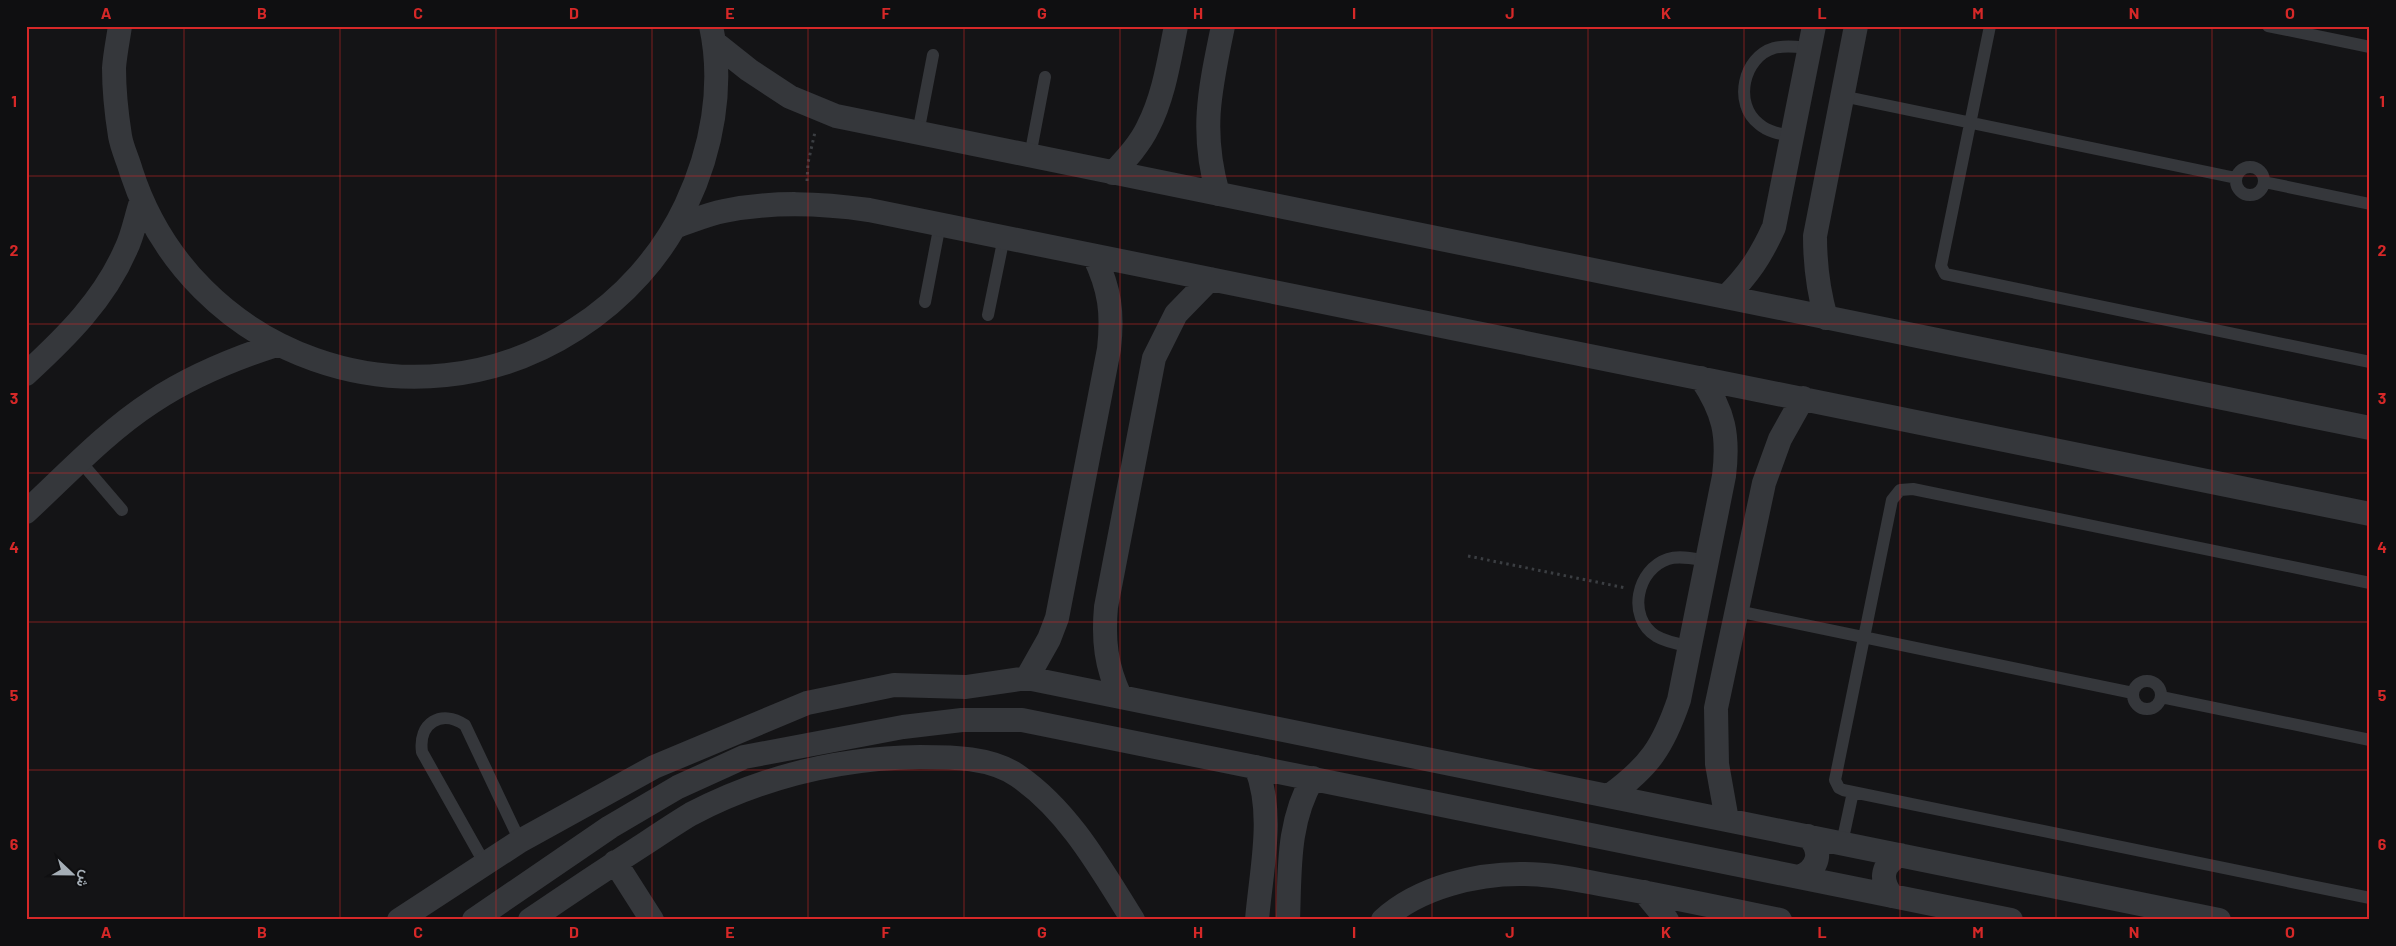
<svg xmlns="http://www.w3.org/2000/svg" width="2396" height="946" viewBox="0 0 2396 946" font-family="Barlow,Vazirmatn,sans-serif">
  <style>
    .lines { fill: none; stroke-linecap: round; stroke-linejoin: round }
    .path { stroke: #3b3e42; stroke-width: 3; stroke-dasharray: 2.5 4; stroke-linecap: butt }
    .lane { stroke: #35373b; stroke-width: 12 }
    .street { stroke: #35373b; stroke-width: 24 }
    .grid { fill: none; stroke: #d62828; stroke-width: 1; stroke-opacity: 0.55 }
    .neatline { fill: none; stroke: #d62828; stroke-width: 2 }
    .grid-label { font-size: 16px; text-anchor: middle; font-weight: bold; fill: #d62828 }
  </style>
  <rect width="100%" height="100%" fill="#141416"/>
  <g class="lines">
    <path class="path" d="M807,181L808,163L815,132
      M1468,556L1626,588"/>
    <path class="lane" d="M1990,26L1941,266L1945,274L2370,362
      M2268,26L2370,47
      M1842,96L2236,178
      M918,133L933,55
      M1792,136C1780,134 1768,132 1759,124C1733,104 1743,57 1774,48C1786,45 1798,47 1809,48
      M1030,156L1045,77
      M2236 181a14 14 0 1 1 28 0a14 14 0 1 1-28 0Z
      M2264,182L2370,204
      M925,302L940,224
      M988,315L1004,237
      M80,461L122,510
      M2370,583L1913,489L1900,490L1892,500L1835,780L1839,788L1843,790L2370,898
      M1737,611L2133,693
      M1689,646C1678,644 1666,642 1656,636C1626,617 1637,569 1668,559C1680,555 1695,559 1707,561
      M2133 695a14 14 0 1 1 28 0a14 14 0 1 1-28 0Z
      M2161,697L2370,740
      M1842,843L1853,792
      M485,864L422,752C418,723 441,709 465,725L520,841"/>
    <path class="street" d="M120,26C118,40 115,54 114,68C114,88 117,117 120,136C122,148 128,160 131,171C191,357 412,435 576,329C623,299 662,256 686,205C712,150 724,86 711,26
      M715,43L749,70L790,97L836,116L2370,428
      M1113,173C1126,159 1140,144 1148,127C1164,96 1169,60 1176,26
      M1218,194C1200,131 1210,89 1223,26
      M677,226C692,221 708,214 724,211C773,201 820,203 869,210L2370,514
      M1726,297C1749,274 1761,256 1774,227L1814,26
      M1826,318C1818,290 1815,265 1815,236L1856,26
      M26,374C66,337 104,300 126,249C133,235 136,217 141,202
      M26,512C67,474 106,432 152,402C191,376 233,359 276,345
      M1027,678L1049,639L1057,618L1109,349C1113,313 1110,289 1094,256
      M1120,696C1106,666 1103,640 1106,607L1154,358L1176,314L1210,279
      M1256,767C1275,814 1261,870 1257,920
      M1609,796C1649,767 1663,747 1679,700L1724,476C1729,435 1724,412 1701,378
      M1727,820L1717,764L1716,708L1764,483L1780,439L1803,398
      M615,862L652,920
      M1800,877C1819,868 1823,851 1808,836
      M1644,892L1667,920
      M1892,896C1879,880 1882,864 1900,855
      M399,920L520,841L654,767L807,703L894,685L966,687L1027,678L2219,920
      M474,920L610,827L678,787L744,757L903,727L962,720H1022L2011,920
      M530,920C568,894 607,868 646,843C661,833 676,823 691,814C762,777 840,758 920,757C952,757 991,757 1018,776C1069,811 1101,869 1133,920
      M1288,920C1290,870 1287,822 1313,778
      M1383,920C1419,887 1478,873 1525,874C1556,874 1586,882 1616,887C1671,897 1726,909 1780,920"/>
  </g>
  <path class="grid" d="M184,26V920M340,26V920M496,26V920M652,26V920M808,26V920M964,26V920M1120,26V920M1276,26V920M1432,26V920M1588,26V920M1744,26V920M1900,26V920M2056,26V920M2212,26V920M26,176H2370M26,324H2370M26,473H2370M26,622H2370M26,770H2370"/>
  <rect width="2396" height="946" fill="none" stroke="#0f0f11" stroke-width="55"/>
  <g transform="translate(72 874) rotate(112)" stroke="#0f0f11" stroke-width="4" paint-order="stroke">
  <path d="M0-4L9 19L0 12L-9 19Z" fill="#a5aeb6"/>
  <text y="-8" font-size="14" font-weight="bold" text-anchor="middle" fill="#a5aeb6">ش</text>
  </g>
  <rect x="28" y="28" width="2340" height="890" class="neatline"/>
  <g class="grid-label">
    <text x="106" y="19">A</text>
    <text x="262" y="19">B</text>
    <text x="418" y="19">C</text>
    <text x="574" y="19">D</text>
    <text x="730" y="19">E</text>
    <text x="886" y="19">F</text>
    <text x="1042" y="19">G</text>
    <text x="1198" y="19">H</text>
    <text x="1354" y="19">I</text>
    <text x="1510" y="19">J</text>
    <text x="1666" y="19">K</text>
    <text x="1822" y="19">L</text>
    <text x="1978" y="19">M</text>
    <text x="2134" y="19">N</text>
    <text x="2290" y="19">O</text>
    <text x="14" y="107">1</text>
    <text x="2382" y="107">1</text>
    <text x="14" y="256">2</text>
    <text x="2382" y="256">2</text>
    <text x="14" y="404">3</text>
    <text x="2382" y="404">3</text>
    <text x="14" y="553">4</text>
    <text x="2382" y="553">4</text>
    <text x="14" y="701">5</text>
    <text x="2382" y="701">5</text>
    <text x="14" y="850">6</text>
    <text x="2382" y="850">6</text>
    <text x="106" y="938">A</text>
    <text x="262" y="938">B</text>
    <text x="418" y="938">C</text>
    <text x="574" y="938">D</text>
    <text x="730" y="938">E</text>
    <text x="886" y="938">F</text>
    <text x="1042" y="938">G</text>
    <text x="1198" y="938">H</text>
    <text x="1354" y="938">I</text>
    <text x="1510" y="938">J</text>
    <text x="1666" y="938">K</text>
    <text x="1822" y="938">L</text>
    <text x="1978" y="938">M</text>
    <text x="2134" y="938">N</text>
    <text x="2290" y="938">O</text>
  </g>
</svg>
